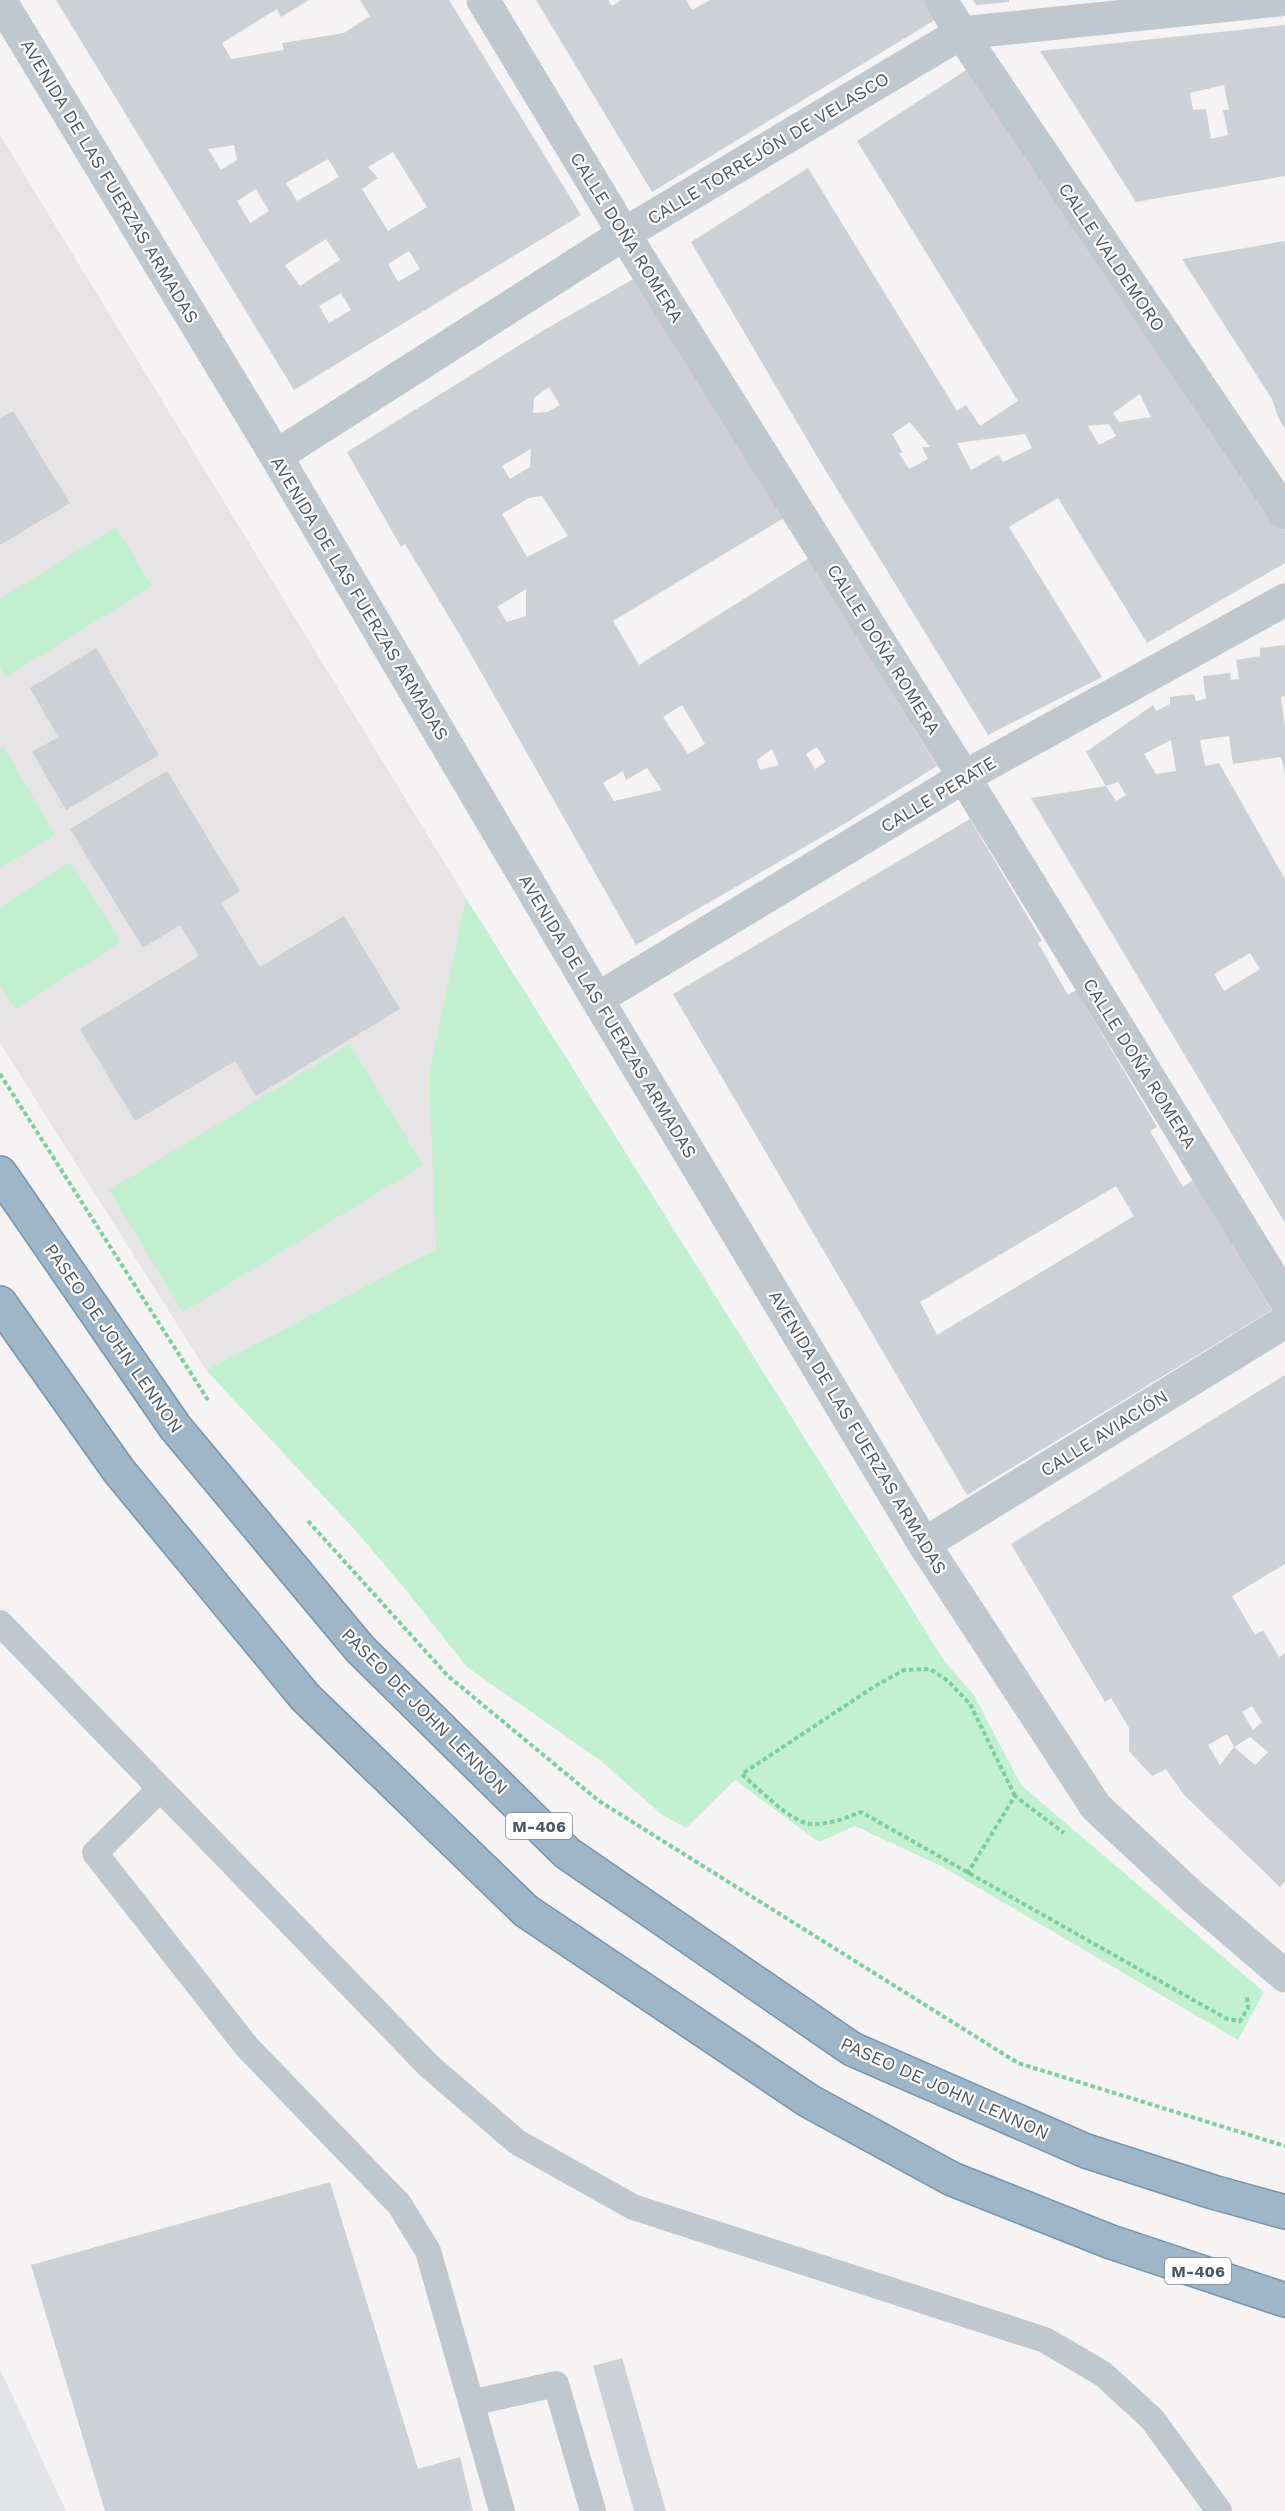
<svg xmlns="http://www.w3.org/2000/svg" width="1285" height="2511" viewBox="0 0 1285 2511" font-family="'Work Sans',sans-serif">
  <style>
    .education { fill: #e6e4e5 }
    .airport { fill: #e2e4e7 }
    .green { fill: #c3f0d1 }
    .building { fill: #cdd0d5; fill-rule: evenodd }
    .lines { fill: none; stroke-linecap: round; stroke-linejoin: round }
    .trunk-casing { stroke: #7694ac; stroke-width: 36 }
    .path { stroke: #7bce9f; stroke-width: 4; stroke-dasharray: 4.5 3; stroke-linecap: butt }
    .service { stroke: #bec8ce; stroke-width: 26 }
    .minor { stroke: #bec8ce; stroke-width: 33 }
    .trunk { stroke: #9fb6c8; stroke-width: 33 }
    .labels { text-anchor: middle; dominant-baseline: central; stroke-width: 4.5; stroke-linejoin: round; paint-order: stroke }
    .shield { fill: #fff; stroke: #808990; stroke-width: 1.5 }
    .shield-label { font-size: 16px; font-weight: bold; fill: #4a5760 }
    .street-label { font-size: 18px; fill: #4a5760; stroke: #fff }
  </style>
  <rect width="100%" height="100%" fill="#f5f3f3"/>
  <path class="education" d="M0,135L466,898L454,977L435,1207L436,1249L206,1370L0,1043Z"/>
  <path class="airport" d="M0,2369L66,2511H0Z"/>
  <path class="green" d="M116,527L152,586L6,677L0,667V599Z
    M3,746L55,835L0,868V748Z
    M71,862L121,942L15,1009L0,985V907Z
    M466,898L945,1662L974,1695L1021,1785L1264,1992L1238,2040L941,1866L855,1826L819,1842L735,1780L686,1828L661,1814L601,1761L467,1667L406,1590L355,1530L206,1370L436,1249L429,1074Z
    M350,1044L423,1165L183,1312L109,1190Z"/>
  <path class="building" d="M56,0H309L281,17L277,9L222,43L231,59L284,50L282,43L344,33L370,16L360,0H449L581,215L294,390ZM234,145L237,160L221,170L208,149ZM393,152L427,207L388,231L362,189L378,178L368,167ZM328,159L339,177L297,201L286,183ZM256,189L269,211L250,223L237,201ZM326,239L340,260L300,286L285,265ZM409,251L420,269L398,282L388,264ZM341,293L351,310L329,323L319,306Z
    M536,0H608L612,6L621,0H686L692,10L710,0H927L938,18L652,192Z
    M973,0H1009V2L976,5Z
    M1285,25V176L1136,202L1040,51ZM1224,85L1229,110H1223L1228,135L1211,139L1206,109L1193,110L1190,93Z
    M977,63L1202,410L1285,531V563L1147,643L1058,498L1009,527L1102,677L988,735L821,463L691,242L808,168L957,411L966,405L980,426L1018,401L857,141ZM1140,394L1151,417L1119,422L1113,413ZM910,422L930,447H922L928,459L909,469L899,453H903L892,434ZM1109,424L1116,436L1099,445L1088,426ZM1025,434L1032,448L1003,462L998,455L971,470L957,443Z
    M1285,241V429L1278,417L1272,399L1182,259Z
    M637,277L784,518L613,621L639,665L809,558L937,766L844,824L636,945L461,637L405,544L401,547L347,452L544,330ZM549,387L560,405L547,412L533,413L534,398ZM531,449L530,467L510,479L502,466ZM542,496L568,536L527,557L502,514L529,498ZM526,589V616L507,622L497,607ZM682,705L705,744L688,754L663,717ZM817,747L826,762L815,769L806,754ZM772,749L779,765L760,770L757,760ZM647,768L662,790L614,801L603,783L623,771L626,780Z
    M13,411L70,503L0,545V419Z
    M1285,645V696L1281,697L1285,727V773L1281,757L1233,764L1229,736L1200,740L1205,766L1219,763L1285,879V1223L1031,798L1106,786L1086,752L1153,705L1156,711L1170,704V697L1194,694L1196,701L1206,699L1203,676L1230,673L1231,680L1239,679L1236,660L1260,656V648ZM1171,740L1176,771L1156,774L1144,754ZM1118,782L1126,795L1116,801L1106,786ZM1250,953L1260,969L1224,991L1214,974Z
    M96,648L159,755L66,810L32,752L58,737L30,688Z
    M167,771L240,891L221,903L260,967L344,916L400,1009L256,1096L235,1061L135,1121L80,1029L199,956L180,925L143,948L70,829Z
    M970,819L1042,941L1038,943L1068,995L1076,990L1157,1127L1150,1131L1183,1187L1193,1180L1272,1310L967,1495L673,994ZM1116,1186L1134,1216L937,1335L920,1302Z
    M1285,1375V1564L1232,1596L1255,1635L1263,1630L1279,1657L1285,1653V1881L1280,1887L1184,1795L1166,1769L1152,1776L1129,1751V1728L1111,1698L1105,1702L1011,1544ZM1252,1706L1262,1722L1253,1730L1242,1712ZM1227,1734L1234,1747L1220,1765L1208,1745ZM1250,1737L1268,1752L1255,1765L1234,1747Z
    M330,2182L418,2469L460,2457L473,2511H105L31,2265Z
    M622,2358L666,2511H634L593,2366Z"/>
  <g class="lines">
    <defs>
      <path id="trunk" d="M0,1173L175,1427L360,1649L567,1853L852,2049L1086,2151L1213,2192L1285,2212
        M0,1303L119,1471L305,1697L526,1911L809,2101L952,2179L1111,2242L1285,2300"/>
    </defs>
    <use href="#trunk" class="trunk-casing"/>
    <path class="path" d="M0,1074L208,1400
      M308,1521L448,1676L599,1801L1018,2063L1285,2146
      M1015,1796L970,1704L948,1681L930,1669L904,1670L875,1686L742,1774C756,1787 792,1823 811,1824C828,1825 846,1818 861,1812L1227,2019L1240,2021L1248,2008L1247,1996
      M967,1874L1015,1796L1064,1833"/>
    <path class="service" d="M0,1623L429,2066L517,2142L633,2207L1045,2340L1103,2374L1152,2419L1219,2511
      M160,1789L95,1853L247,2047L399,2204L428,2251L502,2511
      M471,2403L556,2384L593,2511"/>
    <path class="minor" d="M0,0L276,456L597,999L924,1544L1096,1807L1194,1898L1285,1976
      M483,0L624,234L964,777L1285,1299
      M941,0L961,33L1285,513
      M276,456L624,234L961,33L1279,0
      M597,999L964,777L1285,600
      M924,1544L1285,1322"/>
    <use href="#trunk" class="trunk"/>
  </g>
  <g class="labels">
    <g class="shield">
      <rect x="506" y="1813" width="66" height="26" rx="4.5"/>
      <rect x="1165" y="2258" width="66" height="26" rx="4.5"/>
    </g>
    <g class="shield-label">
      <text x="539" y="1826">M-406</text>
      <text x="1198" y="2271">M-406</text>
    </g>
    <g class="street-label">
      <text transform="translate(768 148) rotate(-31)">CALLE TORREJÓN DE VELASCO</text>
      <text transform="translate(110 181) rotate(59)">AVENIDA DE LAS FUERZAS ARMADAS</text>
      <text transform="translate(627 237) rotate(58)">CALLE DOÑA ROMERA</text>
      <text transform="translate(1112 257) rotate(56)">CALLE VALDEMORO</text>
      <text transform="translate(360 598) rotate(59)">AVENIDA DE LAS FUERZAS ARMADAS</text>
      <text transform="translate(884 649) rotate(58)">CALLE DOÑA ROMERA</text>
      <text transform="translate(938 794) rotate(-31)">CALLE PERATE</text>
      <text transform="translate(608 1016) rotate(59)">AVENIDA DE LAS FUERZAS ARMADAS</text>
      <text transform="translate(1140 1063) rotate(58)">CALLE DOÑA ROMERA</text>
      <text transform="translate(114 1338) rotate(55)">PASEO DE JOHN LENNON</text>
      <text transform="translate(858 1432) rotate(59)">AVENIDA DE LAS FUERZAS ARMADAS</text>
      <text transform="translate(1104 1433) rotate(-32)">CALLE AVIACIÓN</text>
      <text transform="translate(425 1711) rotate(45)">PASEO DE JOHN LENNON</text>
      <text transform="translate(945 2088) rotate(24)">PASEO DE JOHN LENNON</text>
    </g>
  </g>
</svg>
